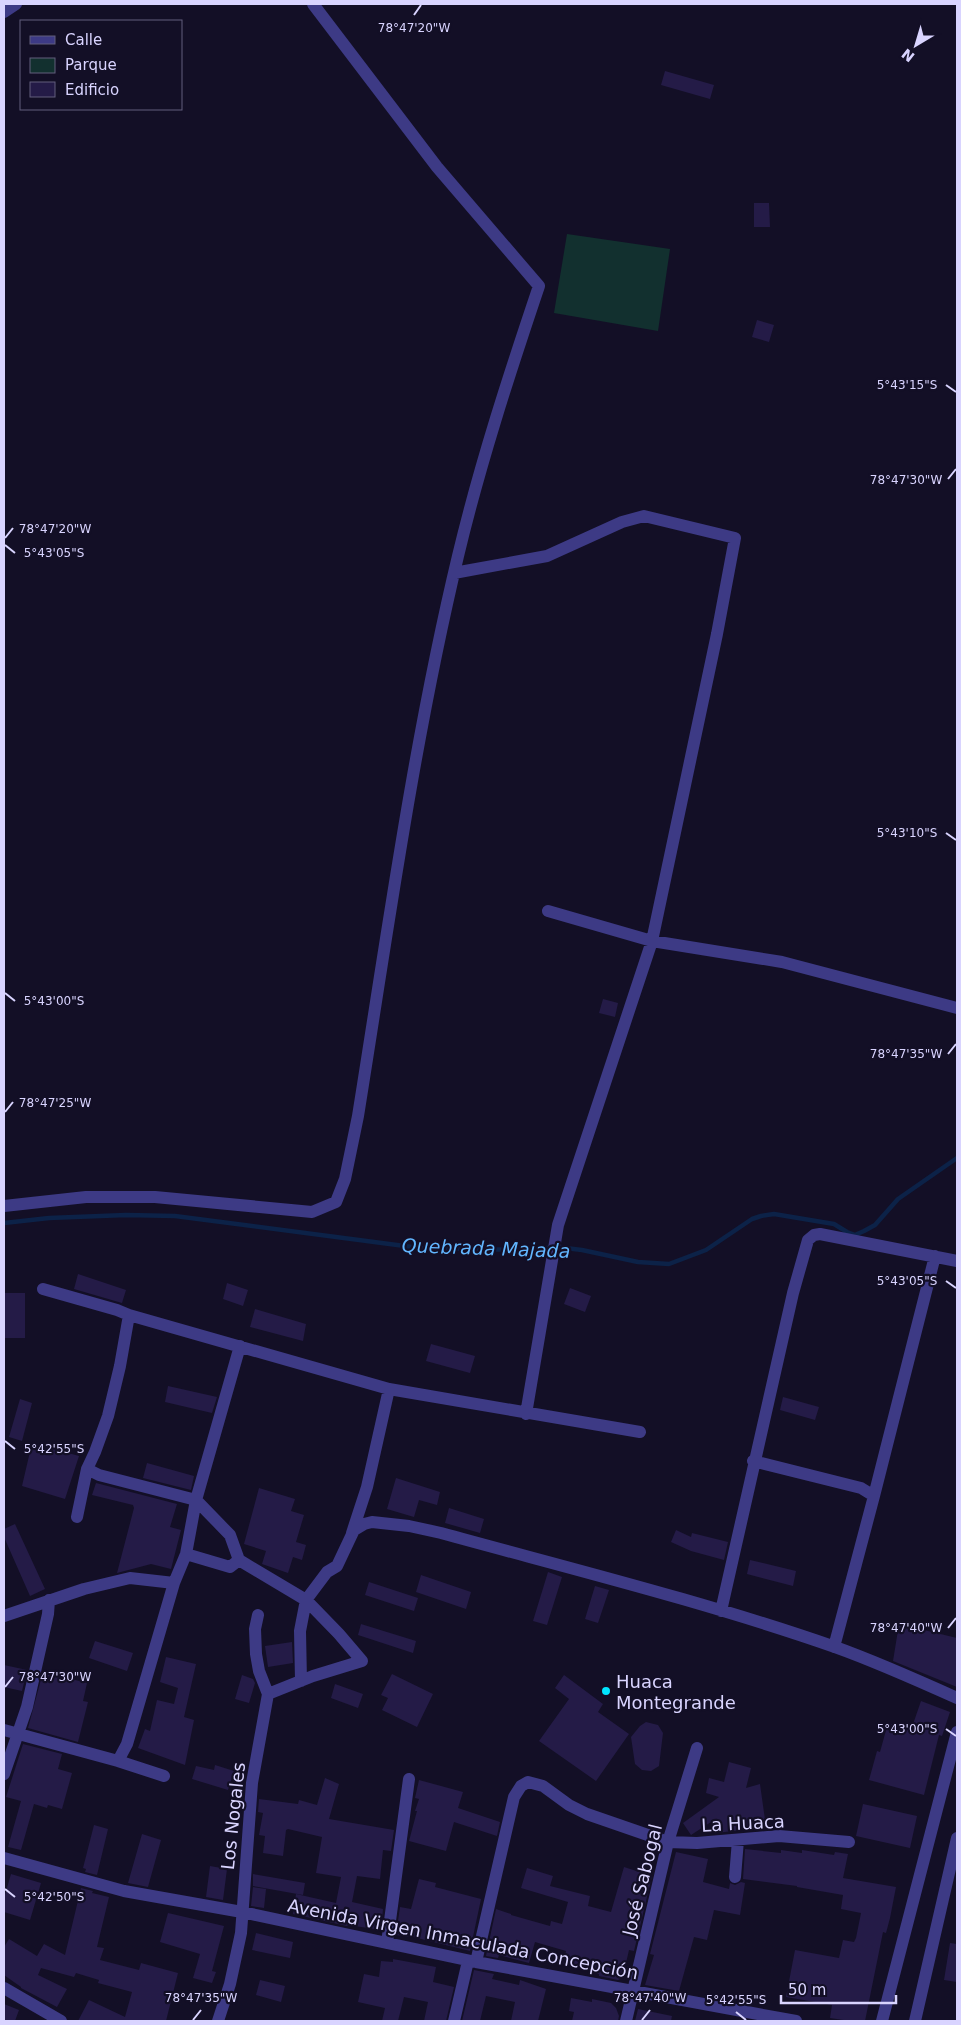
<svg xmlns="http://www.w3.org/2000/svg" width="961" height="2025" viewBox="0 0 961 2025" font-family="'DejaVu Sans',sans-serif">
  <style>
    .green { fill: #12302f }
    .lines { fill: none; stroke-linecap: round; stroke-linejoin: round }
    .stream { stroke: #0c2248; stroke-width: 4.5 }
    .building { fill: #241b47 }
    .minor { stroke: #3d3a85; stroke-width: 12 }
    .ticks { fill: none; stroke: #d9d4ff; stroke-width: 2 }
    .poi-dot { fill: #00e5ff; stroke: #130f26; stroke-width: 2 }
    .labels { text-anchor: middle; dominant-baseline: central; stroke-width: 4.5; stroke-linejoin: round; paint-order: stroke }
    .poi-label { font-size: 18px; fill: #d9d4ff; stroke: #130f26; text-anchor: start }
    .street-label { font-size: 18px; fill: #d9d4ff; stroke: #130f26 }
    .water-label { font-size: 19px; font-style: italic; fill: #62b6ff; stroke: #130f26 }
    .ticks-label { font-size: 12px; text-anchor: middle; fill: #d9d4ff; stroke: #130f26; stroke-width: 4.5; stroke-linejoin: round; paint-order: stroke }
  </style>
  <rect width="100%" height="100%" fill="#130f26"/>
  <path class="green" d="M567,234L670,249L658,331L554,313Z"/>
  <g class="lines">
    <path class="stream" d="M4,1223L49,1218L126,1215L175,1216L420,1248L523,1250L557,1247L582,1250L638,1262L669,1264L706,1250L752,1219L761,1216L774,1214L834,1224L847,1232L855,1235L864,1231L875,1225L898,1199L957,1158"/>
  </g>
  <path class="building" d="M665,71L714,85L710,99L661,85Z
    M754,203H769L770,227H754Z
    M757,320L774,325L769,342L752,337Z
    M603,999L618,1003L615,1017L599,1013Z
    M78,1274L126,1290L122,1303L74,1289Z
    M227,1283L248,1290L243,1306L223,1299Z
    M570,1288L591,1296L585,1312L564,1304Z
    M4,1293H25V1338H4Z
    M255,1309L306,1324L303,1341L250,1327Z
    M431,1344L475,1356L470,1373L426,1361Z
    M168,1386L217,1397L212,1413L165,1402Z
    M783,1397L819,1407L815,1420L780,1410Z
    M20,1399L32,1403L22,1441L9,1437Z
    M32,1443L79,1456L65,1499L22,1486Z
    M147,1463L194,1476L191,1490L143,1478Z
    M396,1478L440,1492L437,1505L419,1500L414,1517L387,1509Z
    M96,1483L177,1504L170,1527L181,1530L171,1569L151,1564L117,1573L134,1508L133,1505L92,1495Z
    M259,1488L295,1499L291,1511L304,1515L296,1542L306,1545L302,1560L293,1557L288,1573L262,1564L266,1551L244,1544Z
    M449,1508L484,1519L480,1533L445,1523Z
    M15,1524L45,1589L30,1596L4,1537V1529Z
    M676,1530L691,1537L692,1533L728,1542L724,1560L691,1551L671,1542Z
    M750,1560L796,1571L793,1586L747,1574Z
    M548,1572L562,1577L547,1625L533,1621Z
    M421,1575L471,1592L466,1609L416,1592Z
    M369,1582L418,1598L414,1611L365,1595Z
    M595,1586L609,1590L598,1623L585,1619Z
    M361,1624L416,1641L413,1653L358,1635Z
    M899,1624L957,1638V1687L893,1661Z
    M95,1641L133,1653L127,1671L89,1658Z
    M292,1642L293,1663L268,1667L265,1646Z
    M166,1657L196,1664L184,1717L194,1720L185,1765L138,1748L145,1729L150,1731L157,1700L174,1704L178,1688L160,1682Z
    M4,1665L27,1670L22,1691L4,1687Z
    M43,1672L87,1683L83,1701L88,1702L78,1742L28,1728Z
    M392,1674L433,1694L417,1727L382,1710L388,1698L381,1695Z
    M242,1675L253,1679L255,1683L249,1703L235,1699Z
    M564,1675L603,1704L598,1712L629,1734L596,1781L539,1741L569,1699L555,1688Z
    M335,1684L363,1694L358,1708L331,1698Z
    M921,1701L950,1712L942,1736L939,1735L924,1795L869,1780L877,1751L880,1752L888,1723L911,1730Z
    M646,1722L658,1725L663,1733L659,1766L651,1771L642,1770L635,1764L631,1737L640,1726Z
    M23,1744L62,1754L58,1769L72,1773L62,1809L48,1805L47,1808L34,1804L21,1850L8,1847L21,1801L6,1797Z
    M729,1762L751,1768L746,1788L760,1784L766,1827L716,1833L711,1822L691,1835L683,1823L719,1797L706,1793L709,1778L724,1782Z
    M215,1765L234,1771L228,1790L192,1779L196,1766L214,1770Z
    M325,1778L339,1784L329,1819L394,1830L391,1851L383,1850L380,1879L357,1876L352,1902L383,1909L381,1930L348,1925L347,1926L293,1914L296,1894L336,1903L341,1877L316,1873L322,1837L288,1829L286,1830L283,1856L263,1853L265,1836L259,1835L263,1813L258,1812L259,1799L298,1804L299,1800L317,1805Z
    M419,1780L463,1792L458,1808L500,1822L497,1836L454,1822L446,1851L409,1841L417,1811H415L419,1799L415,1798Z
    M863,1804L917,1816L910,1848L856,1836Z
    M94,1825L108,1829L97,1875L85,1872L86,1869L83,1868Z
    M142,1834L161,1840L148,1887L128,1883Z
    M745,1849L781,1853V1850L802,1853V1850L834,1855L835,1852L848,1854L843,1878L896,1887L890,1918L886,1933L883,1932L865,2021H850L830,2018L832,2005L786,1997L795,1950L839,1958L843,1940L854,1942L856,1938L861,1913L841,1909L843,1895L797,1887V1886L743,1879Z
    M676,1852L708,1859L703,1882L729,1889L730,1883L735,1885L741,1882L745,1883L740,1915L714,1910L707,1940L694,1937L679,1991L645,1985L654,1955L650,1954Z
    M210,1866L227,1869L223,1900L206,1897Z
    M624,1867L652,1876L634,1951L629,1950L623,1976L620,1979L618,1980L599,1976V1974L563,1964L566,1951L535,1942L529,1963L499,1955L498,1958L486,1956L496,1909L511,1914V1915L550,1926L551,1921L562,1924L568,1902L521,1888L527,1868L553,1876L550,1886L590,1896L588,1906L611,1912Z
    M11,1874L41,1883L30,1920L4,1912V1898Z
    M253,1874L305,1883L303,1895L253,1886Z
    M419,1879L436,1883L435,1887L481,1899L470,1951L409,1936V1937L396,1935L400,1907L411,1909Z
    M253,1887L266,1889L264,1908L251,1906Z
    M81,1888L93,1891L92,1893L109,1897L97,1947L104,1948L100,1960L139,1970L141,1963L178,1973L166,2021H78L89,2000L125,2017L132,1992L98,1983L99,1980L76,1973L74,1977L41,1968L38,1975L67,1989L57,2007L21,1988V1987L4,1975V1947L9,1939L37,1956L44,1944L65,1955Z
    M168,1913L224,1926L212,1971L216,1972L212,1983L193,1978L200,1954L160,1942Z
    M256,1933L293,1942L290,1958L252,1950Z
    M950,1943L957,1944V1982L944,1980Z
    M393,1959L436,1967L433,1982L454,1987L446,2021H424L428,2002L404,1997L398,2021H382L385,2008L358,2002L364,1974L379,1977L381,1961L393,1962Z
    M474,1970L494,1974L492,1979L519,1985L520,1980L546,1989L538,2021H511L515,2002L486,1996L480,2021H462Z
    M260,1980L285,1986L281,2002L256,1995Z
    M571,1998L592,2002V1999L611,2003L616,2008L619,2016L618,2021H572L574,2012L569,2011Z
    M4,2004L19,2010L15,2021H4Z
    M638,2009L672,2016L671,2021H635Z"/>
  <g class="lines">
    <path class="minor" d="M4,12L16,4
      M454,573L547,556L622,522L644,516L735,538L717,634L652,941L558,1225L526,1414
      M548,911L652,941L782,962L957,1008
      M4,1206L86,1197H155L312,1212L336,1202L345,1179L358,1116C388,929 414,740 458,556C480,464 509,375 539,286L437,167L313,4
      M43,1289L117,1310L129,1315L120,1366L108,1416L95,1452L87,1469L77,1517
      M129,1315L389,1389L367,1487L352,1533
      M389,1389L640,1432
      M753,1461L861,1488L874,1496L834,1647
      M87,1469L99,1475L196,1500L230,1535L239,1560
      M874,1496L935,1256
      M186,1554L196,1500L240,1346
      M721,1611L793,1293L808,1240L814,1235L820,1234L957,1261
      M4,1616L84,1589L130,1578L174,1583
      M301,1681L300,1631L306,1600L327,1572L337,1566L354,1530L364,1524L372,1522L409,1526L441,1533C572,1569 706,1602 835,1647C877,1662 917,1680 957,1698
      M4,1730L118,1761L127,1744L174,1583L186,1554L230,1567L239,1560L306,1600L339,1634L362,1661L313,1676L268,1694
      M118,1761L164,1776
      M4,1774L27,1707L48,1614L49,1600
      M4,1858L124,1891L242,1912L476,1962L796,2021
      M735,1877L738,1840
      M387,1943L409,1779
      M476,1962L514,1797L521,1786L528,1782L543,1786L569,1805L587,1814L668,1842L697,1843L779,1836L849,1842
      M4,1988L61,2021
      M218,2021L230,1984L241,1933L252,1783L268,1694L259,1671L256,1654L255,1629L258,1615
      M454,2021L468,1961
      M626,2021L668,1842L697,1748
      M882,2021L957,1732
      M915,2021L957,1838"/>
  </g>
  <path class="ticks" d="M414,15L421,5M946,385L956,392M948,479L956,469M5,538L13,528M5,545L15,553M946,833L956,840M5,993L15,1001M948,1054L956,1044M5,1112L13,1102M946,1281L956,1288M5,1441L15,1449M948,1628L956,1618M5,1687L13,1677M946,1729L956,1736M5,1889L15,1897M736,2012L746,2020M193,2020L201,2010M642,2020L650,2010"/>
  <circle class="poi-dot" cx="606" cy="1691" r="5"/>
  <g class="labels">
    <g class="poi-label">
      <text x="616" y="1681">Huaca<tspan x="616" dy="21">Montegrande</tspan></text>
    </g>
    <g class="street-label">
      <text transform="translate(233 1816) rotate(-84)">Los Nogales</text>
      <text transform="translate(743 1823) rotate(-3)">La Huaca</text>
      <text transform="translate(642 1880) rotate(-76)">José Sabogal</text>
      <text transform="translate(463 1939) rotate(11)">Avenida Virgen Inmaculada Concepción</text>
    </g>
    <g class="water-label">
      <text transform="translate(486 1248) rotate(2)">Quebrada Majada</text>
    </g>
  </g>
  <g class="ticks-label">
    <text x="414" y="32">78°47'20"W</text>
    <text x="907" y="389">5°43'15"S</text>
    <text x="906" y="484">78°47'30"W</text>
    <text x="55" y="533">78°47'20"W</text>
    <text x="54" y="557">5°43'05"S</text>
    <text x="907" y="837">5°43'10"S</text>
    <text x="54" y="1005">5°43'00"S</text>
    <text x="906" y="1058">78°47'35"W</text>
    <text x="55" y="1107">78°47'25"W</text>
    <text x="907" y="1285">5°43'05"S</text>
    <text x="54" y="1453">5°42'55"S</text>
    <text x="906" y="1632">78°47'40"W</text>
    <text x="55" y="1681">78°47'30"W</text>
    <text x="907" y="1733">5°43'00"S</text>
    <text x="54" y="1901">5°42'50"S</text>
    <text x="201" y="2002">78°47'35"W</text>
    <text x="650" y="2002">78°47'40"W</text>
    <text x="736" y="2004">5°42'55"S</text>
  </g>
  <rect width="961" height="2025" fill="none" stroke="#d9d4ff" stroke-width="10"/>
  <rect x="20" y="20" width="162" height="90" fill="#130f26" stroke="#625e7d"/>
  <rect x="30" y="36" width="25" height="8" fill="#3d3a85" stroke="#625e7d"/>
  <text x="65" y="45" font-size="15" fill="#d9d4ff">Calle</text>
  <rect x="30" y="58" width="25" height="15" fill="#12302f" stroke="#625e7d"/>
  <text x="65" y="70" font-size="15" fill="#d9d4ff">Parque</text>
  <rect x="30" y="82" width="25" height="15" fill="#241b47" stroke="#625e7d"/>
  <text x="65" y="95" font-size="15" fill="#d9d4ff">Edificio</text>
  <g transform="translate(916 45) rotate(218)" stroke="#130f26" stroke-width="4" paint-order="stroke">
  <path d="M0-4L9 19L0 12L-9 19Z" fill="#d9d4ff"/>
  <text y="-8" font-size="14" font-weight="bold" text-anchor="middle" fill="#d9d4ff">N</text>
  </g>
  <path d="M781 1995v8h115v-8" fill="none" stroke="#d9d4ff" stroke-width="2.5"/>
  <text x="788" y="1995" font-size="15" fill="#d9d4ff" stroke="#130f26" stroke-width="4" paint-order="stroke">50 m</text>
</svg>
